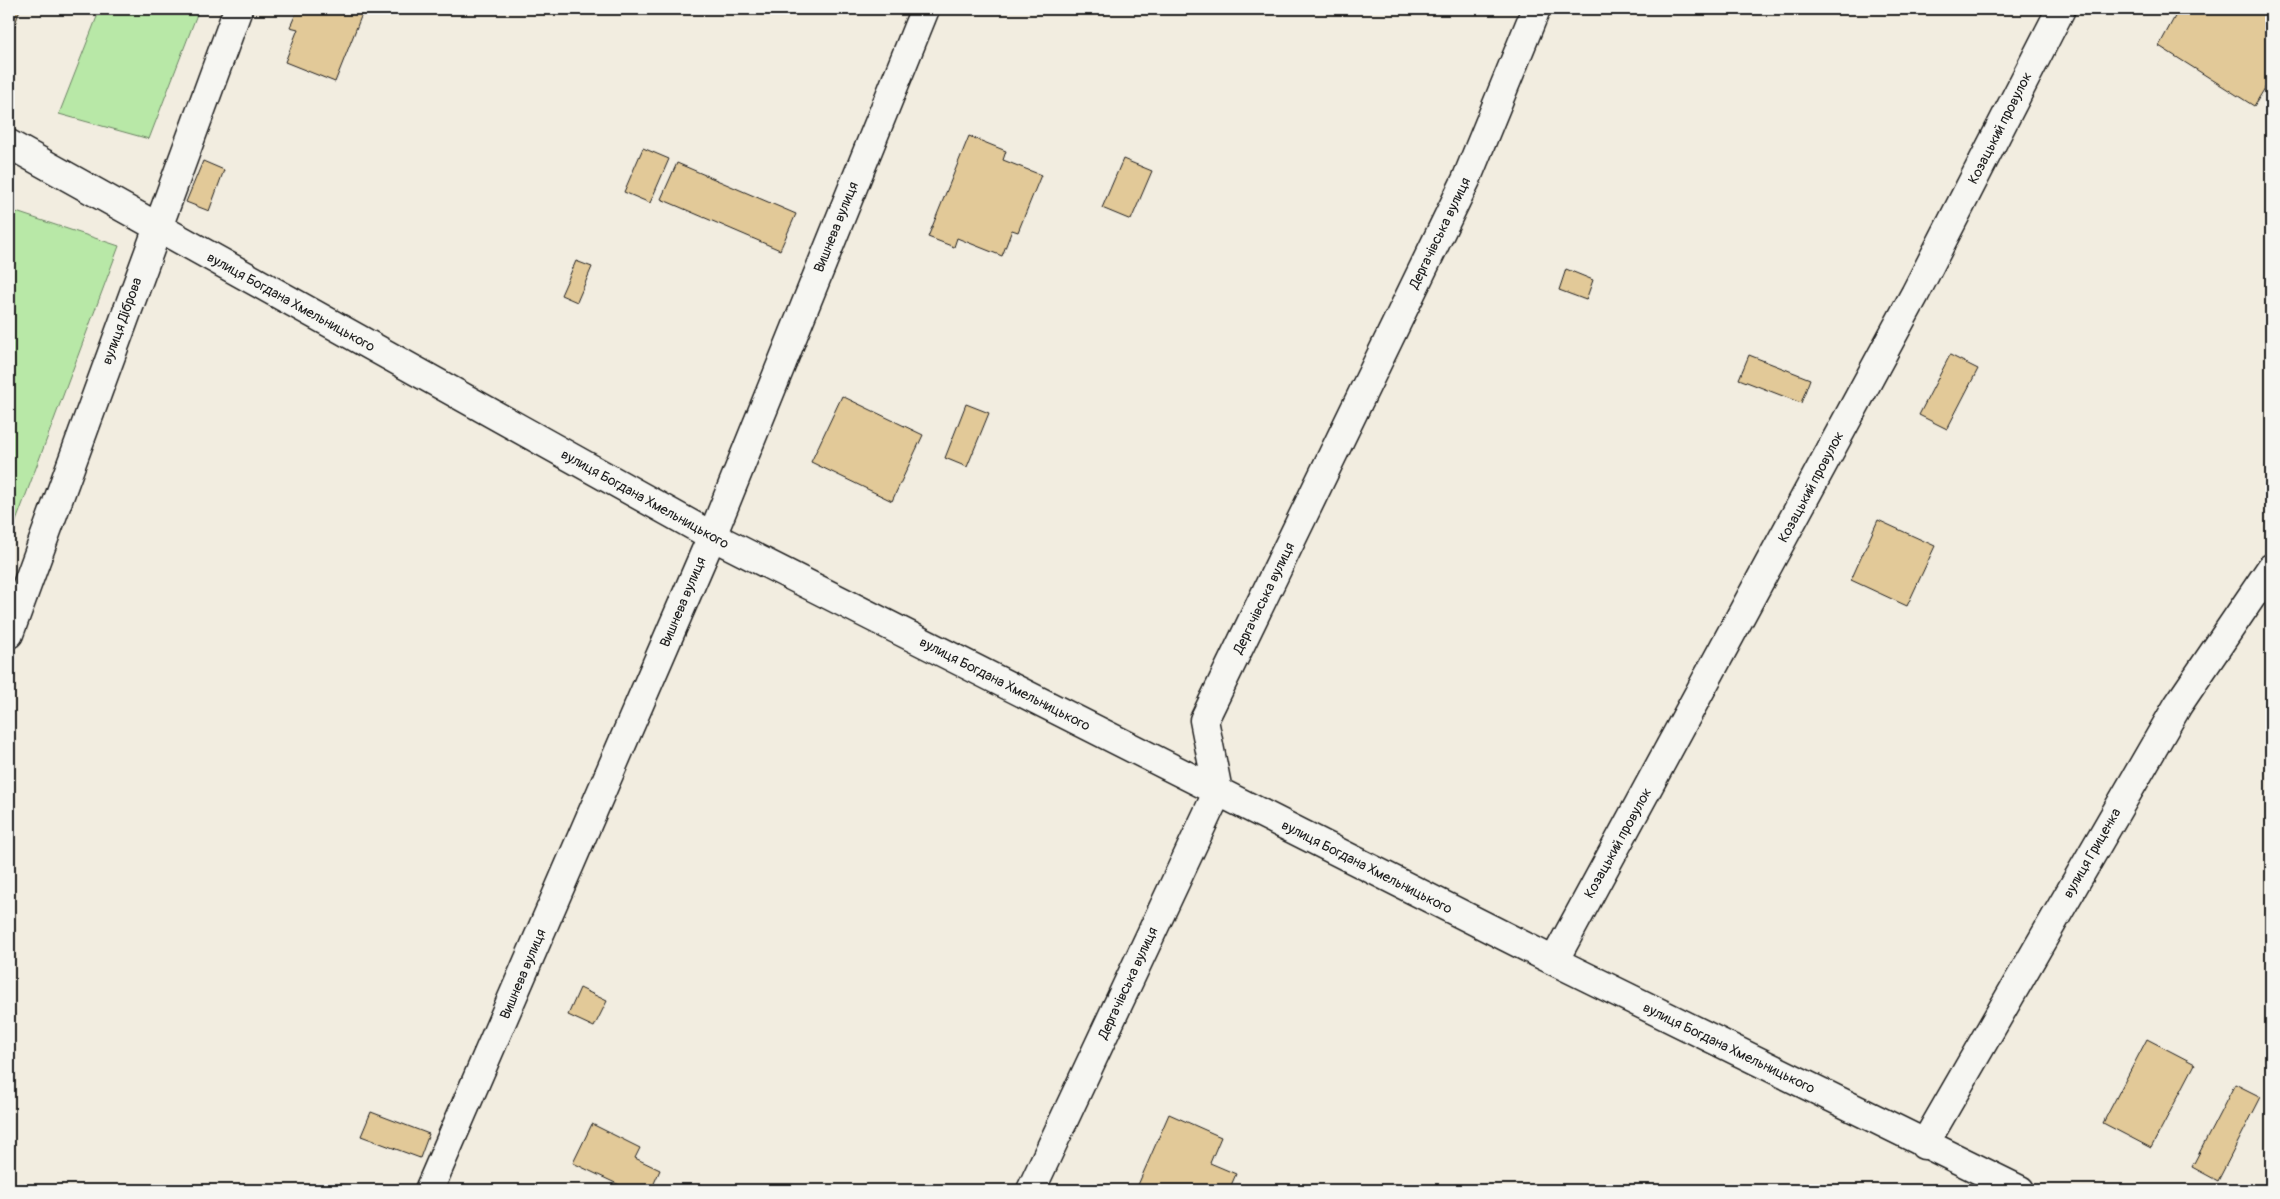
<svg xmlns="http://www.w3.org/2000/svg" width="2280" height="1199" viewBox="0 0 2280 1199" font-family="Pangolin,sans-serif">
  <style>
    .green { fill: #b8e8a7; stroke: #6a8262 }
    .building { fill: #e2c998; stroke: #1c1c1c }
    .lines { fill: none; stroke-linecap: round; stroke-linejoin: round }
    .street-casing { stroke: #1c1c1c; stroke-width: 31 }
    .street { stroke: #f6f6f2; stroke-width: 28 }
    .labels { text-anchor: middle; dominant-baseline: central; stroke-width: 4; stroke-linejoin: round; paint-order: stroke }
    .street-label { font-size: 14px; fill: #1c1c1c; stroke: #f6f6f2 }
  </style>
  <rect width="100%" height="100%" fill="#f2ede0"/>
  <filter id="ink" filterUnits="userSpaceOnUse"><feTurbulence type="fractalNoise" baseFrequency=".02" numOctaves="2"/><feDisplacementMap in="SourceGraphic" scale="10" xChannelSelector="R" yChannelSelector="G"/><feConvolveMatrix kernelMatrix="1 2 1 2 8 2 1 2 1" color-interpolation-filters="sRGB"/></filter>
  <g filter="url(#ink)">
    <path class="green" d="M100,9H199L149,139L59,114Z
      M10,210L119,246L9,540V214Z"/>
    <path class="building" d="M9,9H20L9,43Z
      M298,9H364L335,82L285,62L298,29L290,27Z
      M2179,9H2271V78L2254,106L2159,46Z
      M969,136L1006,151L1003,160L1041,175L1018,232L1012,230L1002,256L957,238L954,247L928,237Z
      M643,148L669,159L650,203L624,192Z
      M1123,159L1152,171L1131,220L1102,208Z
      M203,161L224,170L209,211L186,202Z
      M677,163L796,214L780,250L661,199Z
      M576,261L592,267L577,302L561,295Z
      M1566,269L1593,280L1586,300L1559,290Z
      M1749,355L1810,379L1801,403L1739,379Z
      M1950,355L1978,369L1947,429L1919,415Z
      M842,396L923,435L892,501L811,462Z
      M966,404L989,413L967,467L945,458Z
      M1878,520L1935,546L1907,606L1851,580Z
      M580,988L607,1001L594,1027L568,1015Z
      M2147,1039L2195,1064L2151,1148L2103,1123Z
      M2235,1084L2261,1097L2218,1181L2192,1167Z
      M371,1112L429,1134L420,1158L361,1136Z
      M1169,1114L1221,1137L1210,1163L1236,1174L1229,1190H1149L1138,1185Z
      M592,1124L640,1148L635,1158L660,1170L651,1190H630L573,1163Z"/>
    <g class="lines">
      <defs>
        <path id="street" d="M9,144L712,536L1554,961L2020,1190
          M9,634L238,9
          M1554,961L1915,294L2061,9
          M1924,1145L2178,705L2271,568
          M429,1190L712,536L925,9
          M1031,1190L1218,791L1204,720L1466,180L1536,9"/>
      </defs>
      <use href="#street" class="street-casing"/>
      <use href="#street" class="street"/>
    </g>
  </g>
  <g class="labels">
    <g class="street-label">
      <text transform="translate(2000 128) rotate(-63)">Козацький провулок</text>
      <text transform="translate(836 227) rotate(-68)">Вишнева вулиця</text>
      <text transform="translate(1440 233) rotate(-64)">Дергачівська вулиця</text>
      <text transform="translate(291 302) rotate(29)">вулиця Богдана Хмельницького</text>
      <text transform="translate(122 321) rotate(-70)">вулиця Діброва</text>
      <text transform="translate(1811 487) rotate(-62)">Козацький провулок</text>
      <text transform="translate(645 499) rotate(29)">вулиця Богдана Хмельницького</text>
      <text transform="translate(1264 598) rotate(-64)">Дергачівська вулиця</text>
      <text transform="translate(683 602) rotate(-67)">Вишнева вулиця</text>
      <text transform="translate(1005 684) rotate(27)">вулиця Богдана Хмельницького</text>
      <text transform="translate(1618 843) rotate(-61)">Козацький провулок</text>
      <text transform="translate(2092 853) rotate(-60)">вулиця Гриценка</text>
      <text transform="translate(1367 867) rotate(27)">вулиця Богдана Хмельницького</text>
      <text transform="translate(523 974) rotate(-67)">Вишнева вулиця</text>
      <text transform="translate(1128 983) rotate(-65)">Дергачівська вулиця</text>
      <text transform="translate(1729 1048) rotate(26)">вулиця Богдана Хмельницького</text>
    </g>
  </g>
  <rect width="2280" height="1199" fill="none" stroke="#f6f6f2" stroke-width="30"/>
  <rect x="15" y="15" width="2250" height="1169" fill="none" stroke="#1c1c1c" stroke-width="2" filter="url(#ink)"/>
</svg>
